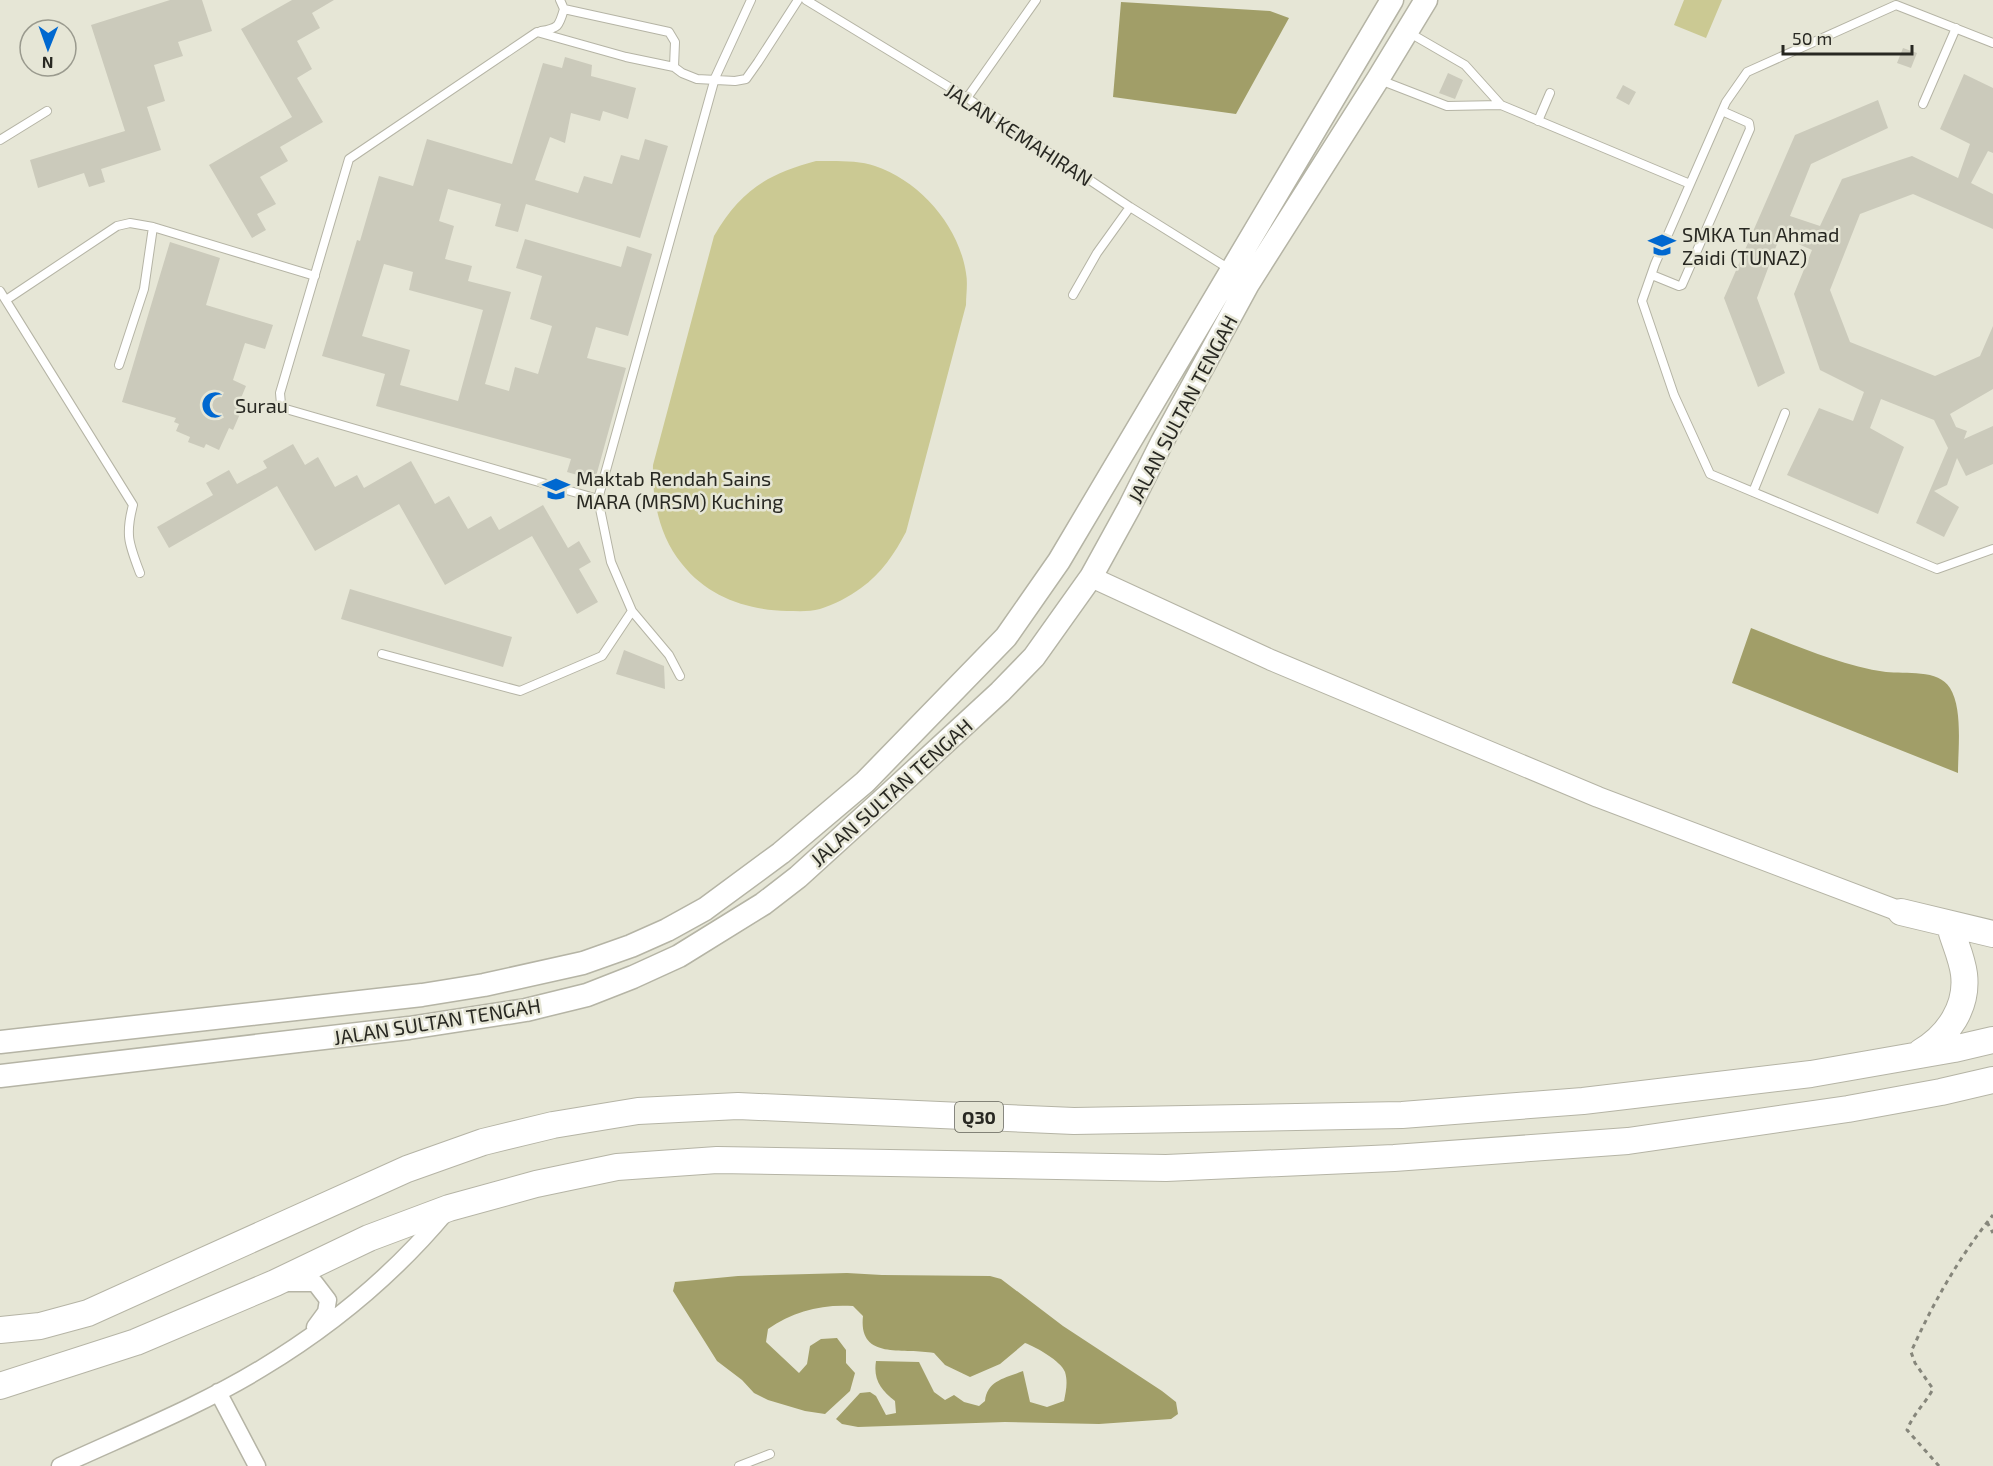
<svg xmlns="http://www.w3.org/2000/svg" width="1993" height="1466" viewBox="0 0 1993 1466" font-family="'Exo 2',sans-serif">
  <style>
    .green { fill: #cbc993 }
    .water { fill: #a19e68 }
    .building { fill: #cbcabb; fill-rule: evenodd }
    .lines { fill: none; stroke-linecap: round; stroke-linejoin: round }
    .service-casing { stroke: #b5b4a5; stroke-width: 10 }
    .minor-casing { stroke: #b5b4a5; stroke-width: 19 }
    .tertiary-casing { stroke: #b5b4a5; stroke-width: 22 }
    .secondary-casing { stroke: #b5b4a5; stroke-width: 25 }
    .primary-casing { stroke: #b5b4a5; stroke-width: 28 }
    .path { stroke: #86867b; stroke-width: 3; stroke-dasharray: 4.5 4.5; stroke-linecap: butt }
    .service { stroke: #fff; stroke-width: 8 }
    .minor { stroke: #fff; stroke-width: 16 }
    .tertiary { stroke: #fff; stroke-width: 20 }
    .secondary { stroke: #fff; stroke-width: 22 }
    .primary { stroke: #fff; stroke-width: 26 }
    .labels { text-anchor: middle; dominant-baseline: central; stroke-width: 5; stroke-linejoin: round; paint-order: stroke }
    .shield { fill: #e6e6d6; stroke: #616158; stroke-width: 1.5 }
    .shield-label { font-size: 18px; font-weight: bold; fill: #282822 }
    .street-label { font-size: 20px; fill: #282822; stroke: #e6e6d6 }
    .poi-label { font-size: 20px; fill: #282822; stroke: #e6e6d6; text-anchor: start }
  </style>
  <rect width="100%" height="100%" fill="#e6e6d6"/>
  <path class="green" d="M1684,0H1722L1706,38L1674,25Z
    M816,161C835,161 858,160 875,166C920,181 959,226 966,273C968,283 966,295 966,305L906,532C895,553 881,574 861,588C849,597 833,605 820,609C810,612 797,611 787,611C747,610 708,597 682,564C659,536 652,499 653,465L714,236C740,191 767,174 816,161Z"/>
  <path class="water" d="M1121,2L1270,11L1289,18L1236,114L1113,97Z
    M1751,628C1795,645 1839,665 1886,672C1905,674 1939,669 1950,688C1963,709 1958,749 1958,773L1732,683Z
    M847,1273L882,1275L990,1276L1001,1279L1063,1326L1162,1391L1176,1402L1178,1414L1171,1419L1099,1424L1005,1422L858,1427L842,1424L836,1419L860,1393L870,1392L876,1396L886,1415L896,1413L895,1401C881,1390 873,1380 876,1361L919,1362L934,1392L945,1400L954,1395L964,1402L979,1406L985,1401C987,1380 1006,1378 1023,1371L1030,1402L1047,1407L1064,1401C1066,1391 1068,1382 1065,1372C1061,1361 1036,1347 1025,1343L1000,1364L970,1377L945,1365L934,1353C904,1347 858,1361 863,1316L853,1306C822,1304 793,1311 768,1329L766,1342L799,1373L807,1364L810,1346L821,1339L837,1338L846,1350V1363L855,1373L850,1391L825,1414L805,1411L768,1400L754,1393L742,1380L717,1361L673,1291L675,1282L738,1276Z"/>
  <path class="building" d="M170,0H202L212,31L178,42L183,56L154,65L165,101L147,107L161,150L101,169L105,182L89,187L84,173L38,188L30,160L125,131L91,25Z
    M292,0H334L312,13L320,28L297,41L312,69L297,78L323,122L280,147L288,161L260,177L276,204L257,214L266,230L252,238L209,165L292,117L241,29Z
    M1903,48L1917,53L1911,68L1897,63Z
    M565,57L592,65L591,76L636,88L628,119L603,111L600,121L571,113L565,143L550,137L535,180L578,193L584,176L612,184L621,155L639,160L645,139L668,146L640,238L526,204L518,232L495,226L501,204L448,189L439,221L454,226L445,259L472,266L468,281L511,292L485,384L509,391L515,367L538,374L552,326L530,319L542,276L516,268L525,239L621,267L627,246L652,254L628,336L596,327L587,358L626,368L595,480L567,472L571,459L376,406L385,374L322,356L357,240L360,241L379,176L413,186L427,139L512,164L543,63L562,68ZM384,264L413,272L409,290L483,310L458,401L400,385L410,350L362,336Z
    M1448,73L1463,80L1455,99L1439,93Z
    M1964,74L1993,88V153L1988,151L1971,183L1993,194V229L1913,194L1860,214L1830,290L1850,342L1935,376L1980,356L1993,326V389L1950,414L1956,427L1967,431L1964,439L1993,426V464L1966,476L1957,458L1947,485L1934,491L1959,507L1944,537L1916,523L1948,448L1934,420L1881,399L1870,428L1904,447L1878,514L1787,475L1819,408L1853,421L1864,392L1820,370L1794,294L1812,250L1780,236L1757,298L1785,373L1758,387L1724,298L1795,135L1878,100L1888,128L1811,164L1790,216L1820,226L1842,179L1912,156L1958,178L1970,144L1940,129Z
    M1623,85L1636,92L1629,105L1616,98Z
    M170,242L220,258L206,305L273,325L265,349L245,343L233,380L246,386L241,398L246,400L233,430L229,428L219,450L206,444L204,448L188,442L190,437L176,431L179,424L174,422L176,418L122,402Z
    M293,444L305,465L318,457L335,487L357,475L364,488L411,461L435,504L449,496L468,529L491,516L499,530L543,505L568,548L579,541L591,562L579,569L598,602L577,614L532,536L445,585L399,504L315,551L277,486L169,548L157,527L213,495L206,483L229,470L237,484L267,468L263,461Z
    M350,589L512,637L503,667L341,619Z
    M624,650L664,666L665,689L616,674Z"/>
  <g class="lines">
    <defs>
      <path id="service" d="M806,0L967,98L1130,207L1231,270
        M564,9L669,32L675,42L674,67
        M541,31C559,28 559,26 564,9L560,0
        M1408,32L1465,65L1501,105
        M1993,43L1896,5L1747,72L1726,102L1655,264L1642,301L1674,395L1710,474L1937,569L1993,549
        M1380,80L1447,106L1501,105L1690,184
        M967,98L1036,0
        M1923,104L1956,28
        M1538,121L1550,93
        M0,140L47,111
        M1652,275L1679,286L1682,285L1750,129L1749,123L1722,111
        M0,291L133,505C125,535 129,544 140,573
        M1073,295L1097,253L1130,207
        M6,300L117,226L130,223L153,227L315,276
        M119,365L144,289L153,227
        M1753,492L1785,413
        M598,499L286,409L281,404L280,393L349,159L537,32L626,57L674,67L682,73L697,79L735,81L746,79L758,62L798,0
        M632,611L669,655L680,676
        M382,654L520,691L602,656L632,611L611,562L598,499L715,78L751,0
        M739,1466L770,1454"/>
      <path id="minor" d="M282,1283H315L328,1300L326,1312L315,1327
        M218,1392L257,1466
        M60,1466C127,1435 198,1407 262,1368C330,1327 395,1273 446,1212"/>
      <path id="tertiary" d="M1091,577L1271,660L1598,797L1912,916"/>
      <path id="secondary" d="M0,1042L422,995L484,985L583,963L631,946L667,930L705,909L781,853L865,782L1006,637L1059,561L1392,0
        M0,1076L409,1028L526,1010L587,995L633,977L679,956L763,904L798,877L886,797L1000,692L1034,657L1091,577L1129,508L1162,442L1248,284L1378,79L1426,0"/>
      <path id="primary" d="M1901,912L1993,934
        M1921,1052C1948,1036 1968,1007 1964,974C1962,959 1956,946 1952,933
        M0,1330L40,1326L88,1313L407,1169L483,1142L553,1125L638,1111L738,1106L1074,1121L1402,1115L1583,1101L1811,1074L1954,1049L1993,1040
        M0,1386L136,1342L275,1283L369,1238L449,1208L536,1184L617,1167L717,1160L1166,1168L1394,1158L1628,1141L1848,1109L1941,1092L1993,1080"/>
    </defs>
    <use href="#service" class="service-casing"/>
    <use href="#minor" class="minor-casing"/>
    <use href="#tertiary" class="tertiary-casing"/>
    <use href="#secondary" class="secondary-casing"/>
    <use href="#primary" class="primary-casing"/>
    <path class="path" d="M1987,1222L1993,1233
      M1939,1466L1907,1430C1913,1414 1925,1404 1933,1389L1915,1363L1911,1352C1933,1303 1959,1257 1993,1215"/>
    <use href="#service" class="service"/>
    <use href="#minor" class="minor"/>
    <use href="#tertiary" class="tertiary"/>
    <use href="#secondary" class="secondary"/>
    <use href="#primary" class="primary"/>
  </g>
  <defs>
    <symbol id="school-bare" viewBox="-9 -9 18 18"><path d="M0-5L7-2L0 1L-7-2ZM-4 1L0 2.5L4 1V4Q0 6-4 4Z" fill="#0068d0" stroke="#e6e6d6" stroke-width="2.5" paint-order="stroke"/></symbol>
    <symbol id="mosque-bare" viewBox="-9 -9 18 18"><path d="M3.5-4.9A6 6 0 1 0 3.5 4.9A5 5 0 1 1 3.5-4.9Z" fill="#0068d0" stroke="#e6e6d6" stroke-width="2.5" paint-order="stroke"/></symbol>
  </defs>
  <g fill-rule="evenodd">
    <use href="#school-bare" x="1643" y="226" width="38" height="38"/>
    <use href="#mosque-bare" x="196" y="386" width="38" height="38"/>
    <use href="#school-bare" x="537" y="470" width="38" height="38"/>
  </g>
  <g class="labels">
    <rect class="shield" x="955" y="1102" width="48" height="30" rx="4.5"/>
    <g class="shield-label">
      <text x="979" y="1117">Q30</text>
    </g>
    <g class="street-label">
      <text transform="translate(1019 134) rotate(33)">JALAN KEMAHIRAN</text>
      <text transform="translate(1182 409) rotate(-62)">JALAN SULTAN TENGAH</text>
      <text transform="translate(891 792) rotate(-42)">JALAN SULTAN TENGAH</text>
      <text transform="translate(437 1021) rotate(-9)">JALAN SULTAN TENGAH</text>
    </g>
    <g class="poi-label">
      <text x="1682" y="234">SMKA Tun Ahmad<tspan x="1682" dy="23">Zaidi (TUNAZ)</tspan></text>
      <text x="235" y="405">Surau</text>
      <text x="576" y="478">Maktab Rendah Sains<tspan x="576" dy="23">MARA (MRSM) Kuching</tspan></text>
    </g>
  </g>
  <g transform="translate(48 48) rotate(181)"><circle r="28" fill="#e6e6d6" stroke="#9a9a8e" stroke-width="1.5"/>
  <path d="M0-4.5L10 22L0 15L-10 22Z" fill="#0068d0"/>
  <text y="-9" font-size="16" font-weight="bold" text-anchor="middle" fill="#282822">N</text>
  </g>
  <path d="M1783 45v9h129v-9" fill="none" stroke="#282822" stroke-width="3"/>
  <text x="1792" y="45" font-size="18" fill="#282822" stroke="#e6e6d6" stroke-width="4.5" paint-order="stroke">50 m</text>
</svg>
